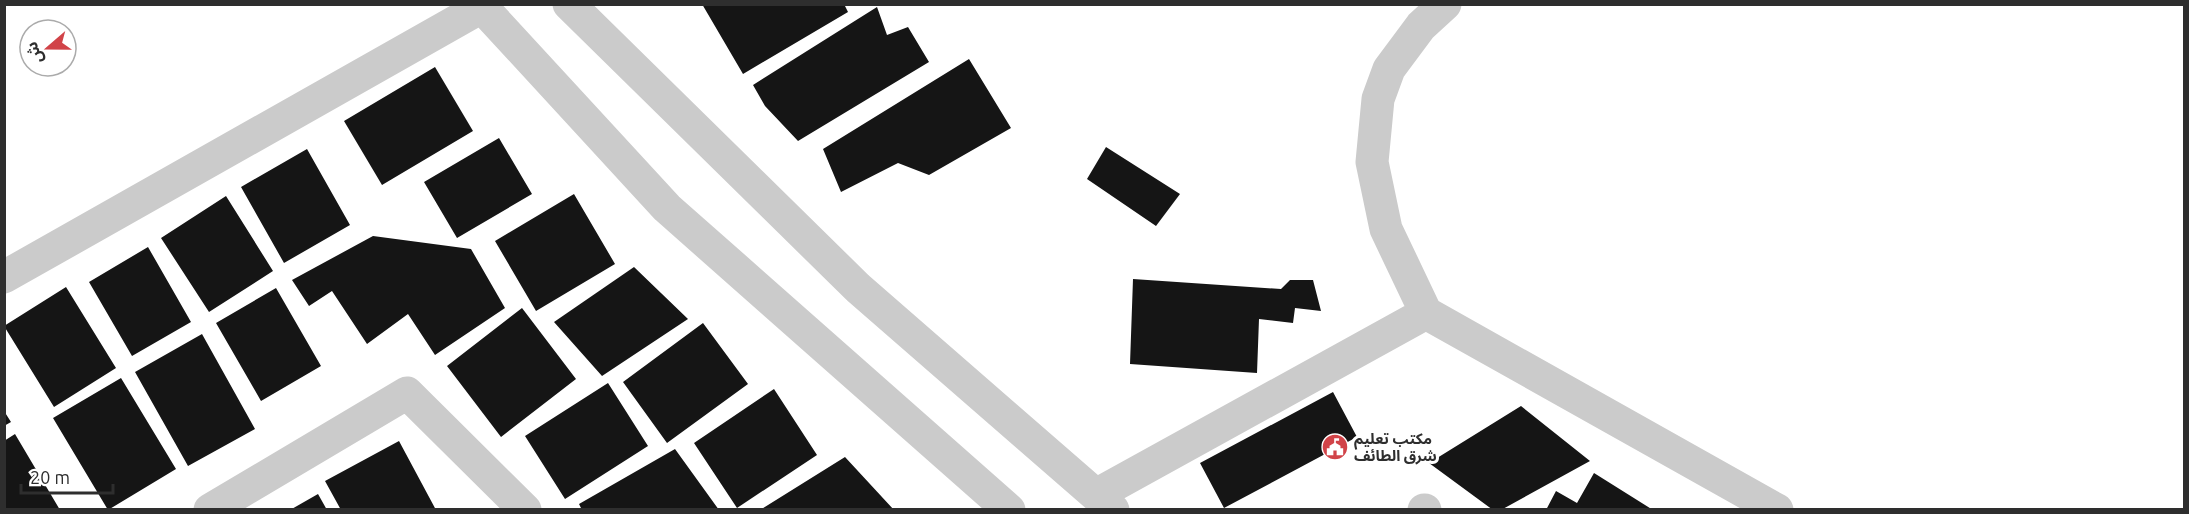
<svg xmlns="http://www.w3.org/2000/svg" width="2189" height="514" viewBox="0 0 2189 514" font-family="Ubuntu,'Noto Sans Arabic',sans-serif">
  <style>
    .building { fill: #151515 }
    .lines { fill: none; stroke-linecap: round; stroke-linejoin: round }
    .minor { stroke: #cbcbcb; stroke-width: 33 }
    .labels { text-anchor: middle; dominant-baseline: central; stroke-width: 6; stroke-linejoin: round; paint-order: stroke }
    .poi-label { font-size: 15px; font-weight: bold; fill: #2e2e2e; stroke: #fff; text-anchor: start }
  </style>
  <rect width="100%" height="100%" fill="#fff"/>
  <path class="building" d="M702,4H844L848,12L743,74Z
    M877,7L887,35L908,27L929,62L798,141L765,106L753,85Z
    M969,59L1011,128L929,175L898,163L841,192L823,149Z
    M435,67L473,131L382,185L344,121Z
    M499,138L532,194L457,238L424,182Z
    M1106,147L1180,194L1156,226L1087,179Z
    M307,149L350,225L284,263L241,187Z
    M574,194L615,264L536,311L495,241Z
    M226,196L273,271L209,312L161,238Z
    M373,236L471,249L505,308L435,355L408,314L367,344L332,291L309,306L292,280Z
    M148,247L191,322L132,356L89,282Z
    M634,267L688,319L602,376L554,322Z
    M1133,279L1281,289L1290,280H1313L1321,311L1295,308L1293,323L1259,319L1257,373L1130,364Z
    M66,287L116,368L54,407L4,326Z
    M276,288L321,366L261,401L216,323Z
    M522,308L576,379L501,437L447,366Z
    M703,323L748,384L667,443L623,382Z
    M202,334L255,429L188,466L135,372Z
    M121,378L176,469L108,510L53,418Z
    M608,383L648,446L565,499L525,436Z
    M774,389L817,455L737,508L694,443Z
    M1333,392L1357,437L1224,508L1200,463Z
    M1521,406L1590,461L1501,510H1493L1429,463Z
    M4,411L11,422L4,426Z
    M15,434L60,510H4V441Z
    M399,441L436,510H341L325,481Z
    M675,449L719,510H582L579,504Z
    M845,457L894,510H760Z
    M1594,473L1653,510H1546L1556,491L1577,503Z
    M318,494L327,510H290Z"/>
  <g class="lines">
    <path class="minor" d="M569,4L858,288L1113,510
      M1445,4L1421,26L1389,69L1378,99L1372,162L1386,229L1426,313L1777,510
      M482,7L667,208L1009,510
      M4,277L487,4
      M1096,495L1426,313
      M210,510L407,393L525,510
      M1424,510H1425"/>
  </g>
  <defs>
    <symbol id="civic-disc" viewBox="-11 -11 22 22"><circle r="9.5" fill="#d14348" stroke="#fff"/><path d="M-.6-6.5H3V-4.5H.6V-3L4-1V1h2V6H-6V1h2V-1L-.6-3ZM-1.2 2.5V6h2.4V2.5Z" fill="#fff"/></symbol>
  </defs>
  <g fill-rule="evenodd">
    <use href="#civic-disc" x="1320" y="432" width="30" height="30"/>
  </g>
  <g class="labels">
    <g class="poi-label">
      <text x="1354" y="438">مكتب تعليم<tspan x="1354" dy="17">شرق الطائف</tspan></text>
    </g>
  </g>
  <rect width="2189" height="514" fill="none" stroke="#2e2e2e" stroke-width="12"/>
  <g transform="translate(48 48) rotate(250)"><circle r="28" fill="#ffffff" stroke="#ababab" stroke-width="1.5"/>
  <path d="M0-4.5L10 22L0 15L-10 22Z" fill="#d14348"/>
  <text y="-9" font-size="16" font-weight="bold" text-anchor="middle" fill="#2e2e2e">ش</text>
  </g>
  <path d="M21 484v9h92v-9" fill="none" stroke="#2e2e2e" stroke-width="3"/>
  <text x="30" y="484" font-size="18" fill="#2e2e2e" stroke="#ffffff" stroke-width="4.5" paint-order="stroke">20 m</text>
</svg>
